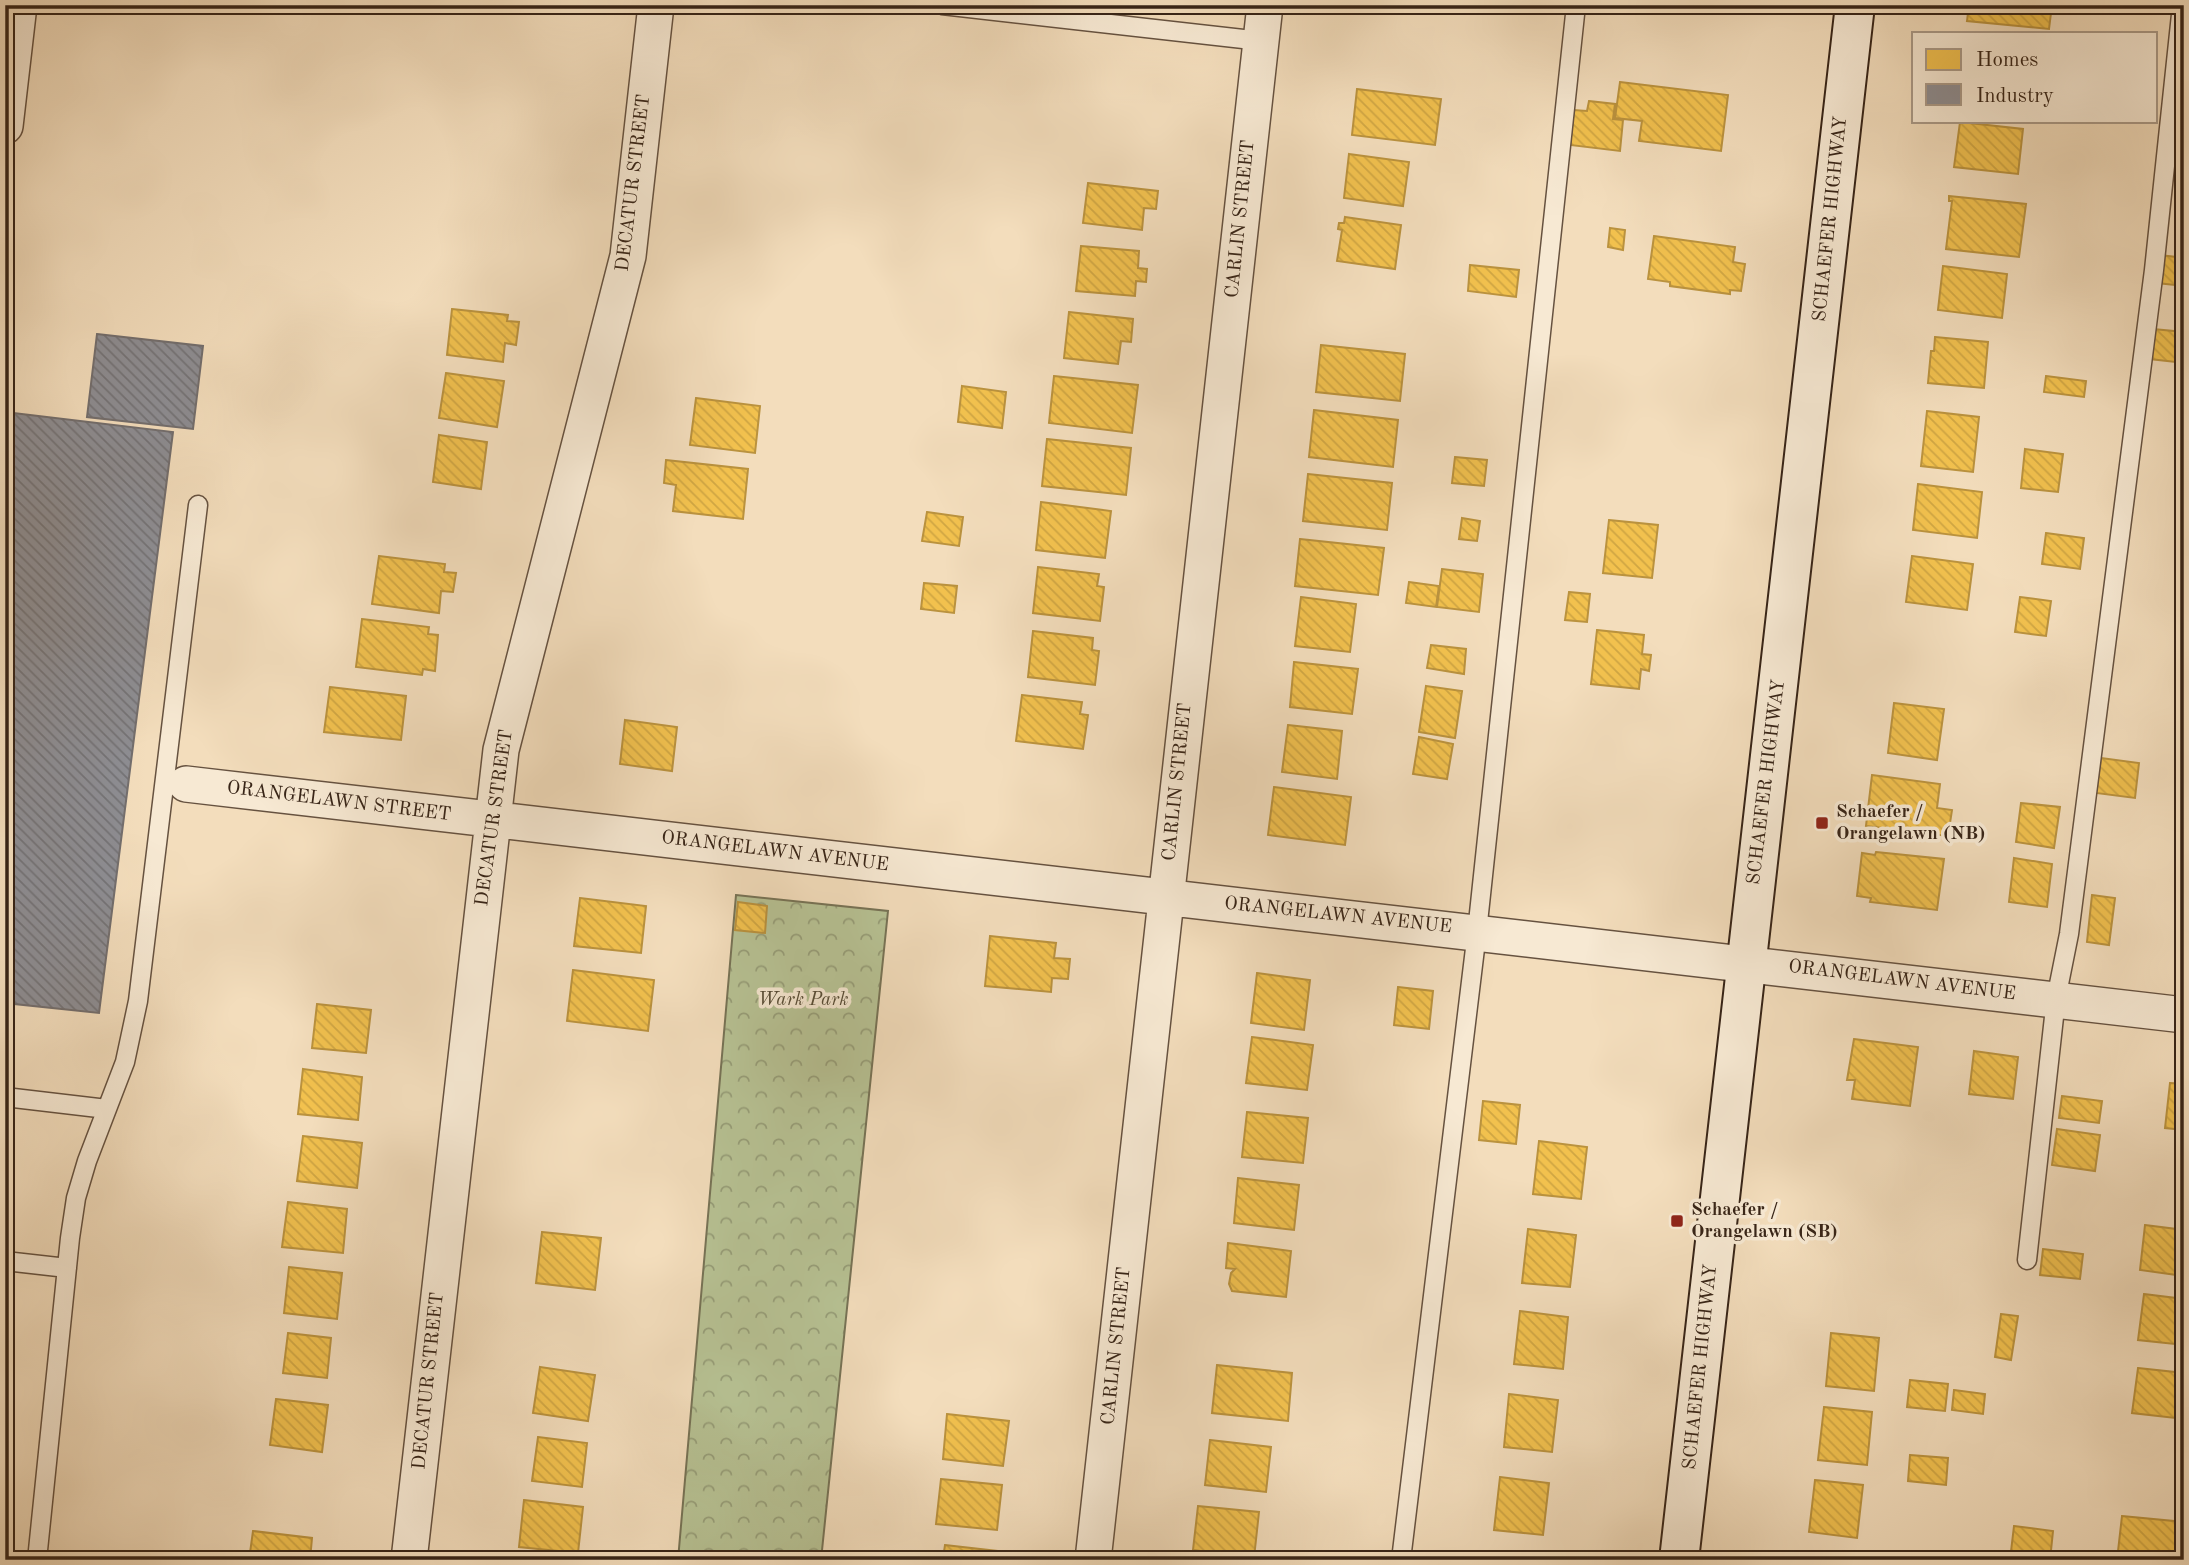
<svg xmlns="http://www.w3.org/2000/svg" width="2189" height="1565" viewBox="0 0 2189 1565" font-family="'Old Standard TT',serif">
  <style>
    .forest { fill: url(#forest-crowns); stroke: #777356; stroke-width: 2 }
    .homes { fill: url(#homes-back-hatch); stroke: #ba923e; stroke-width: 2 }
    .industry { fill: url(#industry-back-hatch); stroke: #736e6d; stroke-width: 2 }
    .lines { fill: none; stroke-linecap: round; stroke-linejoin: round }
    .lane-casing { stroke: #665240; stroke-width: 21 }
    .street-casing { stroke: #665240; stroke-width: 38 }
    .secondary-casing { stroke: #372417; stroke-width: 42 }
    .lane { stroke: #f7e9d3; stroke-width: 18 }
    .street { stroke: #f7e9d3; stroke-width: 35 }
    .secondary { stroke: #f7e9d3; stroke-width: 38 }
    .poi-dot { fill: #8f2418; stroke: #f7e9d3; stroke-width: 2.5 }
    .labels { text-anchor: middle; dominant-baseline: central; stroke-width: 7; stroke-linejoin: round; paint-order: stroke }
    .street-label { font-size: 19px; fill: #372417; stroke: #f7e9d3 }
    .poi-label { font-size: 19px; font-weight: bold; fill: #372417; stroke: #f7e9d3; text-anchor: start }
    .park-label { font-size: 19px; font-style: italic; fill: #574c36; stroke: #f7e9d3 }
  </style>
  <defs>
    <pattern id="forest-crowns" width="20" height="18" patternUnits="userSpaceOnUse" patternTransform="scale(1.75)"><rect width="20" height="18" fill="#b7c294"/><path d="M2 6a3 3 0 1 1 6 0M12 15a3 3 0 1 1 6 0" fill="none" stroke="#969d78"/></pattern>
    <pattern id="homes-back-hatch" width="6" height="6" patternUnits="userSpaceOnUse" patternTransform="scale(1.75)"><rect width="6" height="6" fill="#f2c14e"/><path d="M-1 5l2 2M0 0l6 6M5-1l2 2" fill="none" stroke="#d0a643"/></pattern>
    <pattern id="industry-back-hatch" width="6" height="6" patternUnits="userSpaceOnUse" patternTransform="scale(1.75)"><rect width="6" height="6" fill="#8d8d92"/><path d="M-1 5l2 2M0 0l6 6M5-1l2 2" fill="none" stroke="#747376"/></pattern>
  </defs>
  <rect width="100%" height="100%" fill="#f3ddbc"/>
  <filter id="stains"><feTurbulence type="fractalNoise" baseFrequency=".00286" numOctaves="4"/><feColorMatrix values="0 0 0 0 .2 0 0 0 0 .09 0 0 0 0 .02 0 0 0 .5 -.17"/></filter>
  <radialGradient id="worn" r=".72"><stop offset=".6" stop-color="#630" stop-opacity="0"/><stop offset="1" stop-color="#630" stop-opacity=".3"/></radialGradient>
  <path class="forest" d="M736,895L888,911L821,1560H678Z"/>
  <path class="homes" d="M1969,5H2052L2049,29L1967,21Z
    M1620,82L1728,95L1721,151L1639,141L1642,121L1615,118Z
    M1357,89L1441,99L1435,145L1352,135Z
    M1589,101L1615,104L1613,119L1623,120L1620,151L1570,145L1574,110L1587,111Z
    M2176,107L2184,108V140L2173,139Z
    M1960,122L2023,129L2018,174L1954,167Z
    M1349,154L1409,162L1403,206L1344,198Z
    M1088,183L1158,191L1156,209L1144,208L1142,230L1083,223Z
    M1949,196L2026,204L2019,257L1946,249L1952,201H1949Z
    M1345,217L1401,225L1395,269L1337,261L1342,230L1338,229L1339,223H1344Z
    M1610,228L1625,230L1623,250L1608,247Z
    M1654,236L1735,247L1733,262L1745,264L1741,291L1730,290V294L1670,286V282L1648,279Z
    M1081,246L1139,251L1138,268L1147,269L1146,282L1136,281L1135,296L1076,291Z
    M2160,255L2184,258V286L2157,283Z
    M1470,265L1519,270L1516,297L1468,291Z
    M1943,266L2007,274L2002,318L1938,310Z
    M452,309L508,315L507,321L519,322L516,345L505,343L503,362L447,355Z
    M1069,312L1133,319L1131,342L1121,341L1118,364L1064,358Z
    M2153,329L2184,332V363L2150,359Z
    M1935,337L1988,342L1984,388L1928,383L1931,351H1934Z
    M1321,345L1405,354L1400,401L1316,392Z
    M446,373L504,381L497,427L439,418Z
    M1054,376L1138,385L1132,433L1049,423Z
    M2046,376L2086,381L2084,397L2044,392Z
    M2183,380H2184V407H2180Z
    M962,386L1006,392L1002,428L958,422Z
    M696,398L760,406L755,453L690,445Z
    M1314,410L1398,420L1393,467L1309,457Z
    M1927,411L1979,417L1973,472L1921,466Z
    M439,435L487,442L481,489L433,482Z
    M1047,439L1131,448L1126,495L1042,486Z
    M2181,448L2184,449V469H2179Z
    M2025,449L2063,454L2058,492L2021,488Z
    M1455,457L1487,460L1484,486L1452,483Z
    M666,460L748,469L743,519L673,511L676,485L664,483Z
    M1308,474L1392,483L1387,530L1303,521Z
    M1918,484L1982,492L1977,538L1913,530Z
    M1041,502L1111,511L1105,558L1036,550Z
    M927,512L963,517L959,546L922,541Z
    M1462,518L1480,521L1477,541L1459,539Z
    M1609,520L1658,525L1652,578L1603,573Z
    M2046,533L2084,538L2080,569L2042,564Z
    M1300,539L1384,548L1378,595L1295,586Z
    M379,556L445,564L444,572L456,573L453,592L441,591L439,613L372,604Z
    M1912,556L1973,564L1967,610L1906,602Z
    M1038,567L1099,574L1097,586L1104,587L1100,621L1033,613Z
    M1442,569L1483,574L1479,612L1437,607Z
    M1409,582L1439,586L1436,607L1406,603Z
    M924,583L957,586L954,613L921,609Z
    M1569,592L1590,594L1587,622L1565,620Z
    M1301,597L1356,604L1350,652L1295,646Z
    M2020,597L2051,601L2046,636L2015,632Z
    M362,619L429,627L428,634L438,635L435,671L423,669L422,675L356,667Z
    M1597,630L1644,635L1642,654L1651,655L1649,671L1641,669L1639,689L1591,684Z
    M1033,631L1093,638L1092,650L1099,651L1095,685L1028,677Z
    M1431,645L1466,649L1464,674L1427,668Z
    M1294,662L1358,669L1352,714L1290,707Z
    M1426,686L1462,691L1455,738L1419,732Z
    M330,687L406,696L401,740L324,732Z
    M1022,695L1082,702L1080,714L1088,715L1083,749L1016,741Z
    M1894,703L1944,709L1937,760L1888,753Z
    M625,720L677,727L672,771L620,764Z
    M1288,725L1342,731L1337,779L1282,772Z
    M1419,737L1453,744L1447,779L1413,774Z
    M2101,758L2139,763L2135,798L2096,793Z
    M1872,775L1940,784L1937,808L1952,810L1948,836L1866,826Z
    M1274,787L1351,797L1345,845L1268,835Z
    M2021,803L2060,807L2054,848L2016,842Z
    M1876,852L1944,859L1937,910L1870,902L1871,898L1857,896L1862,853L1875,855Z
    M2014,858L2052,864L2047,907L2009,902Z
    M2092,895L2115,898L2109,945L2087,942Z
    M580,898L646,906L641,953L574,946Z
    M738,902L767,906L765,933L735,930Z
    M990,936L1056,943L1054,958L1070,959L1068,979L1052,978L1051,992L985,986Z
    M573,970L654,980L648,1031L567,1021Z
    M1257,973L1310,980L1304,1030L1251,1023Z
    M1398,987L1433,991L1429,1029L1394,1025Z
    M317,1004L371,1010L366,1053L312,1048Z
    M1252,1037L1313,1045L1307,1090L1246,1083Z
    M1854,1039L1918,1047L1910,1106L1852,1099L1855,1080H1847Z
    M1974,1051L2018,1057L2013,1099L1969,1094Z
    M303,1069L362,1077L358,1120L298,1114Z
    M2170,1083L2184,1084V1130L2165,1128Z
    M2062,1096L2102,1101L2099,1123L2059,1118Z
    M1483,1101L1520,1105L1516,1144L1479,1140Z
    M1247,1112L1308,1118L1303,1163L1242,1157Z
    M2057,1129L2100,1135L2095,1171L2052,1165Z
    M303,1136L362,1143L357,1188L297,1181Z
    M1539,1141L1587,1147L1581,1199L1533,1194Z
    M2183,1160H2184V1212L2178,1211Z
    M1238,1178L1299,1185L1294,1230L1234,1223Z
    M288,1202L347,1209L343,1253L282,1247Z
    M2145,1225L2184,1230V1276L2140,1270Z
    M1528,1229L1576,1235L1570,1287L1522,1283Z
    M542,1232L601,1238L595,1290L536,1283Z
    M1228,1243L1291,1251L1286,1297L1232,1291L1229,1284L1231,1273L1235,1269L1226,1268Z
    M2043,1249L2083,1254L2080,1279L2040,1275Z
    M289,1267L342,1273L337,1319L284,1313Z
    M2144,1294L2184,1299V1345L2138,1340Z
    M1520,1311L1568,1317L1563,1369L1514,1364Z
    M2001,1314L2018,1316L2011,1360L1995,1357Z
    M288,1333L331,1338L327,1378L283,1373Z
    M1831,1333L1879,1338L1874,1391L1826,1386Z
    M1217,1365L1292,1373L1288,1421L1212,1413Z
    M540,1367L595,1375L588,1421L533,1413Z
    M2138,1368L2184,1373V1419L2132,1413Z
    M1910,1380L1948,1384L1945,1411L1907,1407Z
    M1954,1390L1985,1394L1983,1414L1952,1410Z
    M1509,1394L1558,1400L1552,1452L1504,1447Z
    M276,1399L328,1405L322,1452L270,1445Z
    M1824,1407L1872,1412L1867,1465L1818,1460Z
    M947,1414L1009,1421L1003,1466L943,1459Z
    M538,1437L587,1443L582,1487L532,1481Z
    M1210,1440L1271,1447L1266,1492L1205,1485Z
    M1910,1455L1948,1458L1946,1485L1908,1481Z
    M1500,1477L1549,1483L1543,1535L1494,1530Z
    M941,1479L1002,1485L997,1530L936,1524Z
    M1815,1480L1863,1485L1857,1538L1809,1532Z
    M524,1500L583,1507L578,1553L519,1547Z
    M1198,1506L1259,1512L1254,1558L1193,1550Z
    M2122,1516L2184,1522V1560H2117Z
    M2014,1526L2053,1531L2050,1560H2010Z
    M253,1531L312,1538L310,1560H249Z
    M945,1545L997,1551L996,1560H929V1557L943,1558Z
    M1806,1551L1855,1556L1854,1560H1805Z"/>
  <path class="industry" d="M97,334L203,346L193,429L87,417Z
    M5,412L173,432L99,1013L5,1003Z"/>
  <g class="lines">
    <defs>
      <path id="lane" d="M942,5L1261,41
        M5,1097L107,1109
        M2027,1260L2056,999L2069,934L2154,270L2182,5
        M5,1261L67,1268
        M37,1560L70,1238L76,1198L87,1161L125,1062L138,1001L198,505
        M1401,1560L1477,932L1576,5"/>
      <path id="street" d="M5,126L19,5
        M186,784L2184,1015
        M409,1560L501,750L628,256L656,5
        M1093,1560L1265,5"/>
      <path id="secondary" d="M1679,1560L1855,5"/>
    </defs>
    <use href="#lane" class="lane-casing"/>
    <use href="#street" class="street-casing"/>
    <use href="#secondary" class="secondary-casing"/>
    <use href="#lane" class="lane"/>
    <use href="#street" class="street"/>
    <use href="#secondary" class="secondary"/>
  </g>
  <g class="poi-dot">
    <rect x="1815" y="816" width="14" height="14" rx="3.5"/>
    <rect x="1670" y="1214" width="14" height="14" rx="3.5"/>
  </g>
  <g class="labels">
    <g class="street-label">
      <text transform="translate(634 183) rotate(-83)">DECATUR STREET</text>
      <text transform="translate(1241 219) rotate(-84)">CARLIN STREET</text>
      <text transform="translate(1831 219) rotate(-84)">SCHAEFER HIGHWAY</text>
      <text transform="translate(1178 782) rotate(-84)">CARLIN STREET</text>
      <text transform="translate(1767 782) rotate(-83)">SCHAEFER HIGHWAY</text>
      <text transform="translate(339 802) rotate(7)">ORANGELAWN STREET</text>
      <text transform="translate(495 818) rotate(-82)">DECATUR STREET</text>
      <text transform="translate(775 852) rotate(7)">ORANGELAWN AVENUE</text>
      <text transform="translate(1338 916) rotate(6)">ORANGELAWN AVENUE</text>
      <text transform="translate(1902 981) rotate(7)">ORANGELAWN AVENUE</text>
      <text transform="translate(1117 1346) rotate(-84)">CARLIN STREET</text>
      <text transform="translate(1701 1367) rotate(-84)">SCHAEFER HIGHWAY</text>
      <text transform="translate(429 1381) rotate(-84)">DECATUR STREET</text>
    </g>
    <g class="poi-label">
      <text x="1836" y="812">Schaefer /<tspan x="1836" dy="22">Orangelawn (NB)</tspan></text>
      <text x="1691" y="1210">Schaefer /<tspan x="1691" dy="22">Orangelawn (SB)</tspan></text>
    </g>
    <g class="park-label">
      <text x="803" y="1000">Wark Park</text>
    </g>
  </g>
  <rect width="2189" height="1565" fill="none" stroke="#f3ddbc" stroke-width="28"/>
  <rect x="7" y="7" width="2175" height="1551" fill="none" stroke="#372417" stroke-width="3.5"/>
  <rect x="14" y="14" width="2161" height="1537" fill="none" stroke="#372417" stroke-width="2"/>
  <rect x="1912" y="32" width="245" height="91" fill="#f7e9d3" stroke="#aa9a88" stroke-width="2"/>
  <rect x="1926" y="49" width="35" height="21" fill="#f2c14e" stroke="#aa9a88" stroke-width="2"/>
  <text x="1976" y="66" font-size="21" fill="#372417">Homes</text>
  <rect x="1926" y="84" width="35" height="21" fill="#8d8d92" stroke="#aa9a88" stroke-width="2"/>
  <text x="1976" y="102" font-size="21" fill="#372417">Industry</text>
  <rect width="100%" height="100%" filter="url(#stains)"/>
  <rect width="100%" height="100%" fill="url(#worn)"/>
</svg>
